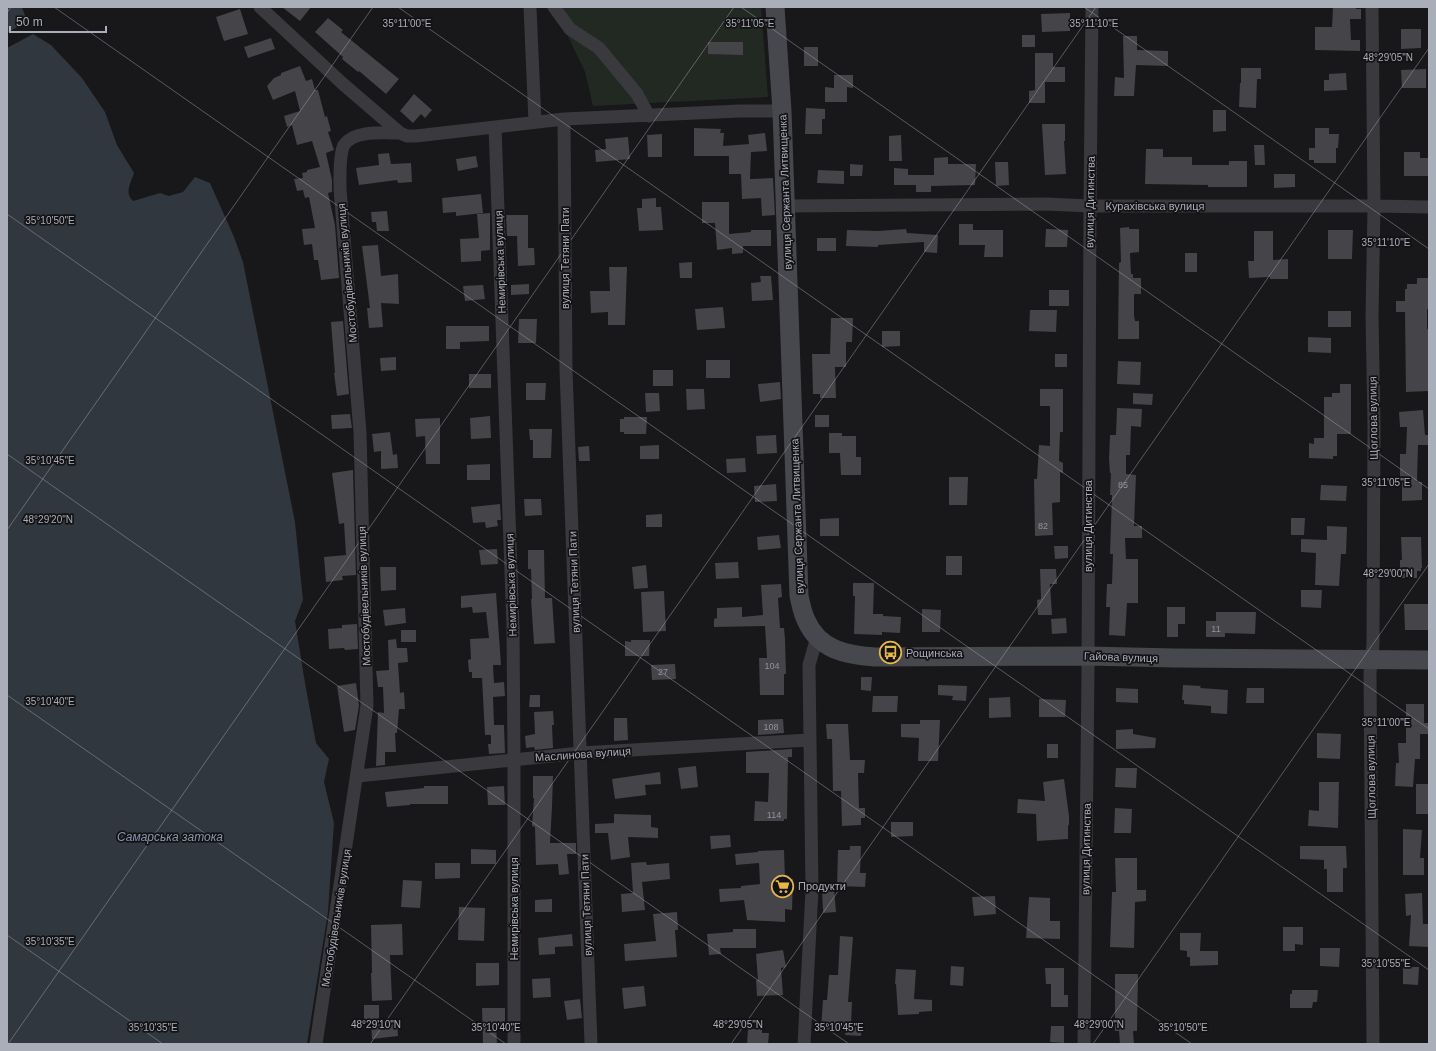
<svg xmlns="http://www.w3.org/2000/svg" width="1436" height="1051" viewBox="0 0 1436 1051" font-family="Helvetica,sans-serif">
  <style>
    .green { fill: #222923 }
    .water { fill: #30373e }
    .building { fill: #444449 }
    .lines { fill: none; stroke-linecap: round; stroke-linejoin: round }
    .minor { stroke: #39393e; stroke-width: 13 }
    .secondary { stroke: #47484e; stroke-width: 19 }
    .ticks { fill: none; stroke: #aaaeb8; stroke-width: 1; stroke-opacity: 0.45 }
    .labels { text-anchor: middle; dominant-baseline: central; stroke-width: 3.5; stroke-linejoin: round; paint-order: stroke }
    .number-label { font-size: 9px; fill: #90949c }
    .street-label { font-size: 11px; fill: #aaaeb8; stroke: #131214 }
    .poi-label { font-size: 11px; fill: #aaaeb8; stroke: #131214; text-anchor: start }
    .water-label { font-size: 12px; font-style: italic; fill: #8499b1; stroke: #131214 }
    .ticks-label { font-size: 10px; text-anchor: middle; fill: #aaaeb8; stroke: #131214; stroke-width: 3.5; stroke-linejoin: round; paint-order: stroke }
  </style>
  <rect width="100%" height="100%" fill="#181719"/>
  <path class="green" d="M554,7H761L768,97L593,106L585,72Z"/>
  <path class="water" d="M7,7H22L27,21L7,33Z
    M33,34L51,45L82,78L105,112L117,145L134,173C131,183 124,193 133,201L160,193L169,196L183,192L195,177L210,183L234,237L243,262L295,522L303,600L295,621L305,683L316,743L329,759L324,782L334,823L328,912L307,1044H7V48Z"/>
  <path class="building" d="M282,7H311L300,21Z
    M1333,7H1356V9H1361V19H1350L1351,40H1360V51L1315,50V27H1332Z
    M240,9L248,34L224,41L216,17Z
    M1070,13V31L1042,32L1041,14Z
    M328,18L343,30L341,32L399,79L386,94L359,71L358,72L342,59L343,57L315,32Z
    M1401,29H1421V48L1401,49Z
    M1022,35H1035V47H1022Z
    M1123,36H1137V50L1168,51V66L1136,65L1134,96H1114L1115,77L1124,78Z
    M271,38L275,49L248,58L244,47Z
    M708,42H743V55L708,54Z
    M804,47H818V66H804Z
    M1035,53H1053V67H1065V82H1045V103H1029V91L1035,90Z
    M300,66L306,81L312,79L315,90H318L325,117L327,116L331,131L328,132L334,150L326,153L332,180V192L328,193L335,225L339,278L321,280L318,260H314L312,244L304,245L302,229L315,228L309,197L305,198L303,190L297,191L294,179L303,178L302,173L307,172V170L320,167L312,141L297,145L292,125L287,127L284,116L300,111L295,91L273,100L267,86L274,78L281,75V73Z
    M1241,68H1261V79H1257L1256,108L1239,107L1240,83H1241Z
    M1426,69V88H1402L1401,70Z
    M1346,73L1347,90L1324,91V80H1329V74Z
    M834,75H853V88L847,87V102H825V87L834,88Z
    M414,94L432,110L425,118L421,114L413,123L400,111Z
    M806,108L825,109V119H822V134H805Z
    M1213,110H1226V131L1213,132Z
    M1042,124H1065V141H1064L1066,174L1045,175Z
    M694,128L721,129L720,133H724L723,146L749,144L748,135L765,133L767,151L751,152L750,179L773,178L775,215L762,216L761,198L742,199L741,174H729V156H694Z
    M1315,128H1329V134H1339L1338,148H1336V163H1314V160H1309V148H1315Z
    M662,134V157H648L647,135Z
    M901,135L902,161H889V136Z
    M628,137L630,159L596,162L595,150L606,149L605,139Z
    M1254,145H1264L1265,165H1255Z
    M1146,149H1163V157H1192V165H1229V161H1247V187H1208V185L1145,184Z
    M1404,152H1420V158H1429V176H1404Z
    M389,153L391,164L411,163L412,182L398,183L397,180L359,185L356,168L379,165L378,154Z
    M476,156L478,167L458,171L456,159Z
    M948,157V164H976L975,185L931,186V192H916V185H894V168L908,169V175H934V158Z
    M995,162H1008L1009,185L996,186Z
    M850,164L863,165L862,176H850Z
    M818,170L844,171V184L817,183Z
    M1274,174H1295V187L1274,188Z
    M481,194L483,213L456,216V212L443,213L442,198Z
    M656,198V207H661L663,230L639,231L637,208H642V199Z
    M702,202H729V234L751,232V230H771V246H743V253L732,254V248L717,250L715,223H702Z
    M387,211L389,231H377L376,222H372L371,212Z
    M490,213V250L481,251V261L461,262L460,239L479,238L477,214Z
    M506,215H528V248H534L535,265L518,266L517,236H507Z
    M959,224H973V230H1003V257H984L985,245H959Z
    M1129,227V229H1139V252L1130,253L1131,274H1133V278H1141V294H1134V315L1135,321H1139V339H1118L1119,263L1121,262L1120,228Z
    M906,229L907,233L938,235L937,253L924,252V242L878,245V247L846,246L847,230L878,231Z
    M1046,229L1068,230L1067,247H1045Z
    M1328,230H1353L1352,259H1328Z
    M1254,231H1273V260L1288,259V279H1270V277L1249,278L1248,261H1254Z
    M817,238H836V251H817Z
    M378,245L381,276L398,274L399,304L381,303L383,327L369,328L367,308H370L362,246Z
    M1185,253H1197V272H1185Z
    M692,262V278H680L679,263Z
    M609,267H627L625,325H608V312L591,313L590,291H610Z
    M760,276H771L773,300L752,301L751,283L761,282Z
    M1417,278H1429V309H1427V329H1429V391L1406,392L1405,312H1396V301H1405V289H1407V284H1417Z
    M529,284V294L511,295V285Z
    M483,285L485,299L465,301L463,286Z
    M1049,290H1069V306H1049Z
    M723,307L725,328L697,330L695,309Z
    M1030,310H1057L1056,332L1029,331Z
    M1328,311H1351V327H1328Z
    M831,318H853L852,342H846V367H835L836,398H820V394H813L812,354H830Z
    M519,319H537L536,343H518Z
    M343,321L349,394L337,396L334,373H335L331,322Z
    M446,326H489V341L460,342V349H446Z
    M882,331H900V346L882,347Z
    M1308,337L1331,338V353L1308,352Z
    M1055,354H1067V367H1055Z
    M396,357V370L381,371L380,358Z
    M706,360H730V378H706Z
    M1118,361L1141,362L1140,385L1117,384Z
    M653,370H673V386H653Z
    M469,374H491V388H469Z
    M780,382L781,399L760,402L758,384Z
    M526,383H546L545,400H526Z
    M1340,384H1351V434H1337V456H1333V459L1309,458V443L1314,444V438H1324V397H1332V393H1340Z
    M686,389H704L705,409L687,410Z
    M1040,389H1063V432H1060L1059,461L1063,463V473L1060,472V502L1052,503L1053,535L1035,536L1034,479H1037L1039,445L1050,446V406H1040Z
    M645,393H659L660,411L646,412Z
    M1133,393L1153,394L1152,405L1133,404Z
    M1117,408L1142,409L1141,427L1131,426L1130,455H1126V474L1136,475L1134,526H1142V538H1125L1126,559H1138V603H1127L1125,636L1109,635L1110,607H1106L1107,584H1112L1113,554H1110L1112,495H1110L1111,473H1110L1109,459L1110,435H1116Z
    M1423,410L1425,435H1428V445H1418L1417,482H1422V500L1402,501V477H1400V454H1406L1407,427H1400L1399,412Z
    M350,414L352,428L332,429L331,415Z
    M815,415H829V427H815Z
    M490,416L491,438L471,439L470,418Z
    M624,417H647L646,434H624V432H620V419H624Z
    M440,418V464H426L425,436L416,437L415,419Z
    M529,429H552L551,458H533V440H530Z
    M390,432L393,455L397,454L398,468L381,469V451L374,452L372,434Z
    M829,433H842V436H856V457H861V475H841L840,453H829Z
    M776,435L777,453L757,454L756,436Z
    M659,445V459H640V446Z
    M589,446L590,461H579L578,447Z
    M745,458L746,472L727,473L726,459Z
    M490,464V480H467V465Z
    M353,470L356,575L342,576L343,580L326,582L324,557L346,555L344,523L339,524L332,473Z
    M949,477H968L967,505H949Z
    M776,484L777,501L755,502L754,486Z
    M1321,485L1347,486L1346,501L1320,500Z
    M524,499H541L542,515L525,516Z
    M500,504L501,520H497L498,526L486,528L485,522L473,523L471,507Z
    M662,514V527H646V515Z
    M839,518V536H820V519Z
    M1291,518H1305L1304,535H1291Z
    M1327,526L1347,527L1346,554H1341L1339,586L1315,585L1316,553L1301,552V539L1327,540Z
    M779,535L781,548L758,550L757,537Z
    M1401,537H1421L1422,568H1421V571H1417V578H1400V560H1402Z
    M1054,546H1068V558L1055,559Z
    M497,549L498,564L481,565L479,550Z
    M528,550H544L545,598H552L555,643L534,644L531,599H532L531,569H528Z
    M946,556H962V575H946Z
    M738,562L739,578L716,579L715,563Z
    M646,565L648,588L634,589L632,567Z
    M380,567H396V590L381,591Z
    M1040,569H1056L1057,584H1050L1052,615H1038L1037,600L1041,599Z
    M853,583H874L873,614H883V616L901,617L900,633L882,632V635L854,634L855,596H853Z
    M781,584L782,597L778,598L780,628H784L785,639L786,674H784V695H760L759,658H767L765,626L714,627V619L717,618V608L742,607V617L763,615L761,585Z
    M1301,590H1322L1321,608L1301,607Z
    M664,591L666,631L643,632L641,592Z
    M496,593L501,665H493L494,683L504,682L505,696L493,697L494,725H504L505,753L489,754L488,744H491V735H485L482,678H472V672H469L468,660L471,659L470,639L489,638L486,612L473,613L472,607L461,608V596Z
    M1404,604H1429V630H1405Z
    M1167,607H1185V624H1178V637H1167Z
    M405,608L406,623L385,626L383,610Z
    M922,609L941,610L940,632H922Z
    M1216,612H1256L1255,634L1225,633V637H1206V621H1216Z
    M1066,618L1067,633L1052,634L1051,619Z
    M357,624L358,649L345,650L344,648L329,649L328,629L342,628V625Z
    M401,630H416V642H401Z
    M396,639L397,648H407L408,662L398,663L400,693L404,692L405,709H399L397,733H395L396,752H385V765L376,766L378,712L384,713L383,687H378L376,671L389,670L388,640Z
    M631,640H650L649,656H625V641L631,642Z
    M675,664L676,679L652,680L651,665Z
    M861,677H872L871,691L861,690Z
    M356,683L359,706L355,730L344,732L337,686Z
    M938,685L967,686L966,701L952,700L953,696L938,695Z
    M1183,685L1201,686L1200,688L1228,690L1227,714L1211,713V706L1184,704V700H1182Z
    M1116,688L1138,689V703L1116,702Z
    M1247,688H1264V703H1246Z
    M530,695H540V707H529Z
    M873,696H898L897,712H872Z
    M1010,697L1011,717L989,718V698Z
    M1039,699L1066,700L1065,717H1039Z
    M1406,704H1424V723H1429V734H1420V759H1415L1413,787L1395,786L1396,763H1399L1398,743H1406Z
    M553,711L554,725H552L553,748L535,750L534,747L526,748L525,736L535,734L534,712Z
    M614,718H627L628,740L614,741Z
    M783,719L784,733L758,735V720Z
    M920,720H940L938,761H918L919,738L901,737V724H920Z
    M826,724H848L850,760H865L864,773H858L859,808H865V818H861V825L842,826L841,791H833L832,739H827Z
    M1133,729V734L1156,738L1155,748L1116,749V730Z
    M1317,733L1341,734L1340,759L1317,758Z
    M1047,744H1058V758H1047Z
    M792,749V757H788L787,819H784V821H754L755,801L768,802L769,773H746V752Z
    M696,766L698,787L681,789L678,768Z
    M1116,768H1137L1136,788L1115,787Z
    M660,772L661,784L645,785L646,795L615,799L612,779Z
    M533,776H553L552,807L550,843H576V854H567L569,874L559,875L558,864L536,865L535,827L532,826L534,798H533Z
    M1064,779L1069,816V825H1068V839L1037,841L1036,814L1017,813L1018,799L1045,801L1043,782Z
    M1319,782H1339L1338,828L1308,826L1309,810L1319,811Z
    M1416,784H1429V814H1416Z
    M424,786H448V804H410V805L387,807L385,792L424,788Z
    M504,786L505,805H488L487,787Z
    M1115,808L1132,809L1131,833H1114Z
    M614,814L651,815V827L658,828V838L628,837L630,857L611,860L608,833H595V824L614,823Z
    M891,822H913V836L891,837Z
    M1403,829L1422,830L1420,858H1424V875H1403Z
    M730,835L731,847L711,849L710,836Z
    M850,846H861L860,873H866L865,887L837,886L838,850H850Z
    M1300,846H1346L1347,868H1343V892H1327V869H1324V860L1300,859Z
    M471,849L496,850V864H471Z
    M784,850L785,879H793L792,910L785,909V922L747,920L744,900L720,902L719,889L741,888V886L760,884L759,863L736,865L735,854L758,852V851Z
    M1115,858H1137V890H1146V901L1135,902L1134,948L1110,947L1112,892H1116Z
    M646,862L647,865L669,863L670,879L642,882L645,910L622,912L621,894L633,893L631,863Z
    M435,863H460V878L435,879Z
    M403,880L422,881L420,908L401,907Z
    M822,888H834L836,912L823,913Z
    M1422,893L1423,924H1429V947L1409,946L1411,915L1406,916L1405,894Z
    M995,896L996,914L974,916L972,897Z
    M1029,897L1050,898V921H1060V939L1026,938Z
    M552,899V912H535V900Z
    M459,907L485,908L484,941L458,940Z
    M677,912L678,930H675L677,957L625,961L624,944L656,941L653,914Z
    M402,924L403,955H390L392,1000L372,1001L371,973H372L371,925Z
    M1283,927H1303V945L1295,944V951H1283Z
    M733,929H756V948H720L721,954L709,955L707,934L733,932Z
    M1180,933H1201L1200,951H1218V965L1190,966V957H1187V951L1180,950Z
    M572,934L573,946L555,947V954L539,955L538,938Z
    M840,936L853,937L848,1002H852L851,1025L862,1026L861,1036L845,1035L846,1030L821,1029L823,1000H827L829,975H838Z
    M1320,948H1340L1339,967L1320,966Z
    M783,950L786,967L781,968L783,995L757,996L756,980H758L756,954Z
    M476,963H499V985L476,986Z
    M951,966L964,967L963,986L950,985Z
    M1403,967H1419L1418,985L1403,984Z
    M1045,968H1064V995H1068V1007H1051V984H1046Z
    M896,969L916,970L914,999L932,1000V1011L919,1012V1014L898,1015L896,984H895Z
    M1115,974H1138L1137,1031H1133L1134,1044H1120L1119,1031H1115Z
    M550,978L551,997L533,998L532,979Z
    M644,986L646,1006L624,1009L622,988Z
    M1292,990H1318L1317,1002H1313L1312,1008H1290V994H1292Z
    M580,999L582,1018L567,1020L564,1001Z
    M364,1005H379V1019L364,1020Z
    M482,1008H505V1023L496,1024L497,1044H483Z
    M397,1021L398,1036L372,1039L371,1023Z
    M1051,1026H1064V1043L1050,1042Z
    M748,1029H762V1033H769L768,1044H747Z"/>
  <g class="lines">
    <path class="minor" d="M260,7L343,84L400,133L407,136H416L564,119L740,111H782
      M530,7L535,122
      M554,7L570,29L599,48L637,94L649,116
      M1372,7L1374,206L1372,316L1374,425L1373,644L1370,673L1373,1044
      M564,119L566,370L591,1044
      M495,127L513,627L514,759V1044
      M786,206L1046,204L1090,206H1374L1429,207
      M358,776L580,753L809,740
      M316,1044L367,706L360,432L340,189C340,179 339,154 344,145C354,130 384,133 400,133
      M804,1044L812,890L809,665L817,637
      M1084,1044L1088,669L1090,206L1092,7"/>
    <path class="secondary" d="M775,7L782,111L799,596C801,604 802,612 806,620C819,650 846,655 875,657L1088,656L1175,658L1429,660"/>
  </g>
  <path class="ticks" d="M54,7L1429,970M398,7L1429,729M741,7L1429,489M1084,7L1429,249M1427,7L1429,8M7,13L11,7M7,214L1192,1044M7,454L849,1044M7,530L373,7M7,695L506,1044M7,935L163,1044M8,1044L734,7M370,1044L1096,7M731,1044L1429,48M1093,1044L1429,564"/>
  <defs>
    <symbol id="bus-ring" viewBox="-11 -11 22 22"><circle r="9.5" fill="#131214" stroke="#e6b843" stroke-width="1.5"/><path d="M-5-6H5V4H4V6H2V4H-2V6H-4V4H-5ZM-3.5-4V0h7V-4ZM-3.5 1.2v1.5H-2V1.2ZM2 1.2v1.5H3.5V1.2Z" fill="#e6b843"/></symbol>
    <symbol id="supermarket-ring" viewBox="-11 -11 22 22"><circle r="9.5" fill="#131214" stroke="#e6b843" stroke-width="1.5"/><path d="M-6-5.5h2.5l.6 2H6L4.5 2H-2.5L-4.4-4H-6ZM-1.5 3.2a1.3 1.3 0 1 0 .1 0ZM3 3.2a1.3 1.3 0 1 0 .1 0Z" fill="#e6b843"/></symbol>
  </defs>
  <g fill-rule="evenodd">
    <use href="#bus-ring" x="878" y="640" width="25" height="25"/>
    <use href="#supermarket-ring" x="770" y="874" width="25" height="25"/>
  </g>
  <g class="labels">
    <g class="number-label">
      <text x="1123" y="485">85</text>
      <text x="1043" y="526">82</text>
      <text x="1216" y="629">11</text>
      <text x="772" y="666">104</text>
      <text x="663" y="672">27</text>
      <text x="771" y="727">108</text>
      <text x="774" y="815">114</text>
    </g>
    <g class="street-label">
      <text transform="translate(785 192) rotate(-92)">вулиця Сержанта Литвищенка</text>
      <text transform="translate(1090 202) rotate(-89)">вулиця Дитинства</text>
      <text x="1155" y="206">Курахівська вулиця</text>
      <text transform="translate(565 258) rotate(-90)">вулиця Тетяни Пати</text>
      <text transform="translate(500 262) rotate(-92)">Немирівська вулиця</text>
      <text transform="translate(347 273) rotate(-95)">Мостобудівельників вулиця</text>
      <text transform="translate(1373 418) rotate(-91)">Щоглова вулиця</text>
      <text transform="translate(797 516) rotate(-92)">вулиця Сержанта Литвищенка</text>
      <text transform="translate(1088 526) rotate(-90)">вулиця Дитинства</text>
      <text transform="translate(574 582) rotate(-92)">вулиця Тетяни Пати</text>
      <text transform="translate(511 585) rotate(-92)">Немирівська вулиця</text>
      <text transform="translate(364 596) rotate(-92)">Мостобудівельників вулиця</text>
      <text transform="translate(1121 657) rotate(2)">Гайова вулиця</text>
      <text transform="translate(583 754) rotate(-4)">Маслинова вулиця</text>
      <text transform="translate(1371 777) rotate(-91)">Щоглова вулиця</text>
      <text transform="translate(1086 849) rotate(-89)">вулиця Дитинства</text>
      <text transform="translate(586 905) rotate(-92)">вулиця Тетяни Пати</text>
      <text transform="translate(514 909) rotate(-90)">Немирівська вулиця</text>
      <text transform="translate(336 918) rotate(-81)">Мостобудівельників вулиця</text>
    </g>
    <g class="poi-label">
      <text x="906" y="653">Рощинська</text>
      <text x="798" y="886">Продукти</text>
    </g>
    <g class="water-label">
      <text x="170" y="837">Самарська затока</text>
    </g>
  </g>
  <g class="ticks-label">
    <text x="407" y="27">35°11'00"E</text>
    <text x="750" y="27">35°11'05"E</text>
    <text x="1094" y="27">35°11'10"E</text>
    <text x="1388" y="61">48°29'05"N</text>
    <text x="50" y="224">35°10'50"E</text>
    <text x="1386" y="246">35°11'10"E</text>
    <text x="50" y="464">35°10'45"E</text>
    <text x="1386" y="486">35°11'05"E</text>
    <text x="48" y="523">48°29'20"N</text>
    <text x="1388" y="577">48°29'00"N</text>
    <text x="50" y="705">35°10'40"E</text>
    <text x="1386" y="726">35°11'00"E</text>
    <text x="50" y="945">35°10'35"E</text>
    <text x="1386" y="967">35°10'55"E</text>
    <text x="376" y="1028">48°29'10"N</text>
    <text x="738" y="1028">48°29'05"N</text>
    <text x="1099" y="1028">48°29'00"N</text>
    <text x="153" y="1031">35°10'35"E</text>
    <text x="496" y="1031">35°10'40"E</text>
    <text x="839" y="1031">35°10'45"E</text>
    <text x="1183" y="1031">35°10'50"E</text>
  </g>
  <rect width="1436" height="1051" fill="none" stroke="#aaaeb8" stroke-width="16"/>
  <path d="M10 26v6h96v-6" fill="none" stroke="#aaaeb8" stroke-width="2"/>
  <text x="16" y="26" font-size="12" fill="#aaaeb8" stroke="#131214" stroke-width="3" paint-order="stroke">50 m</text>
</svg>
